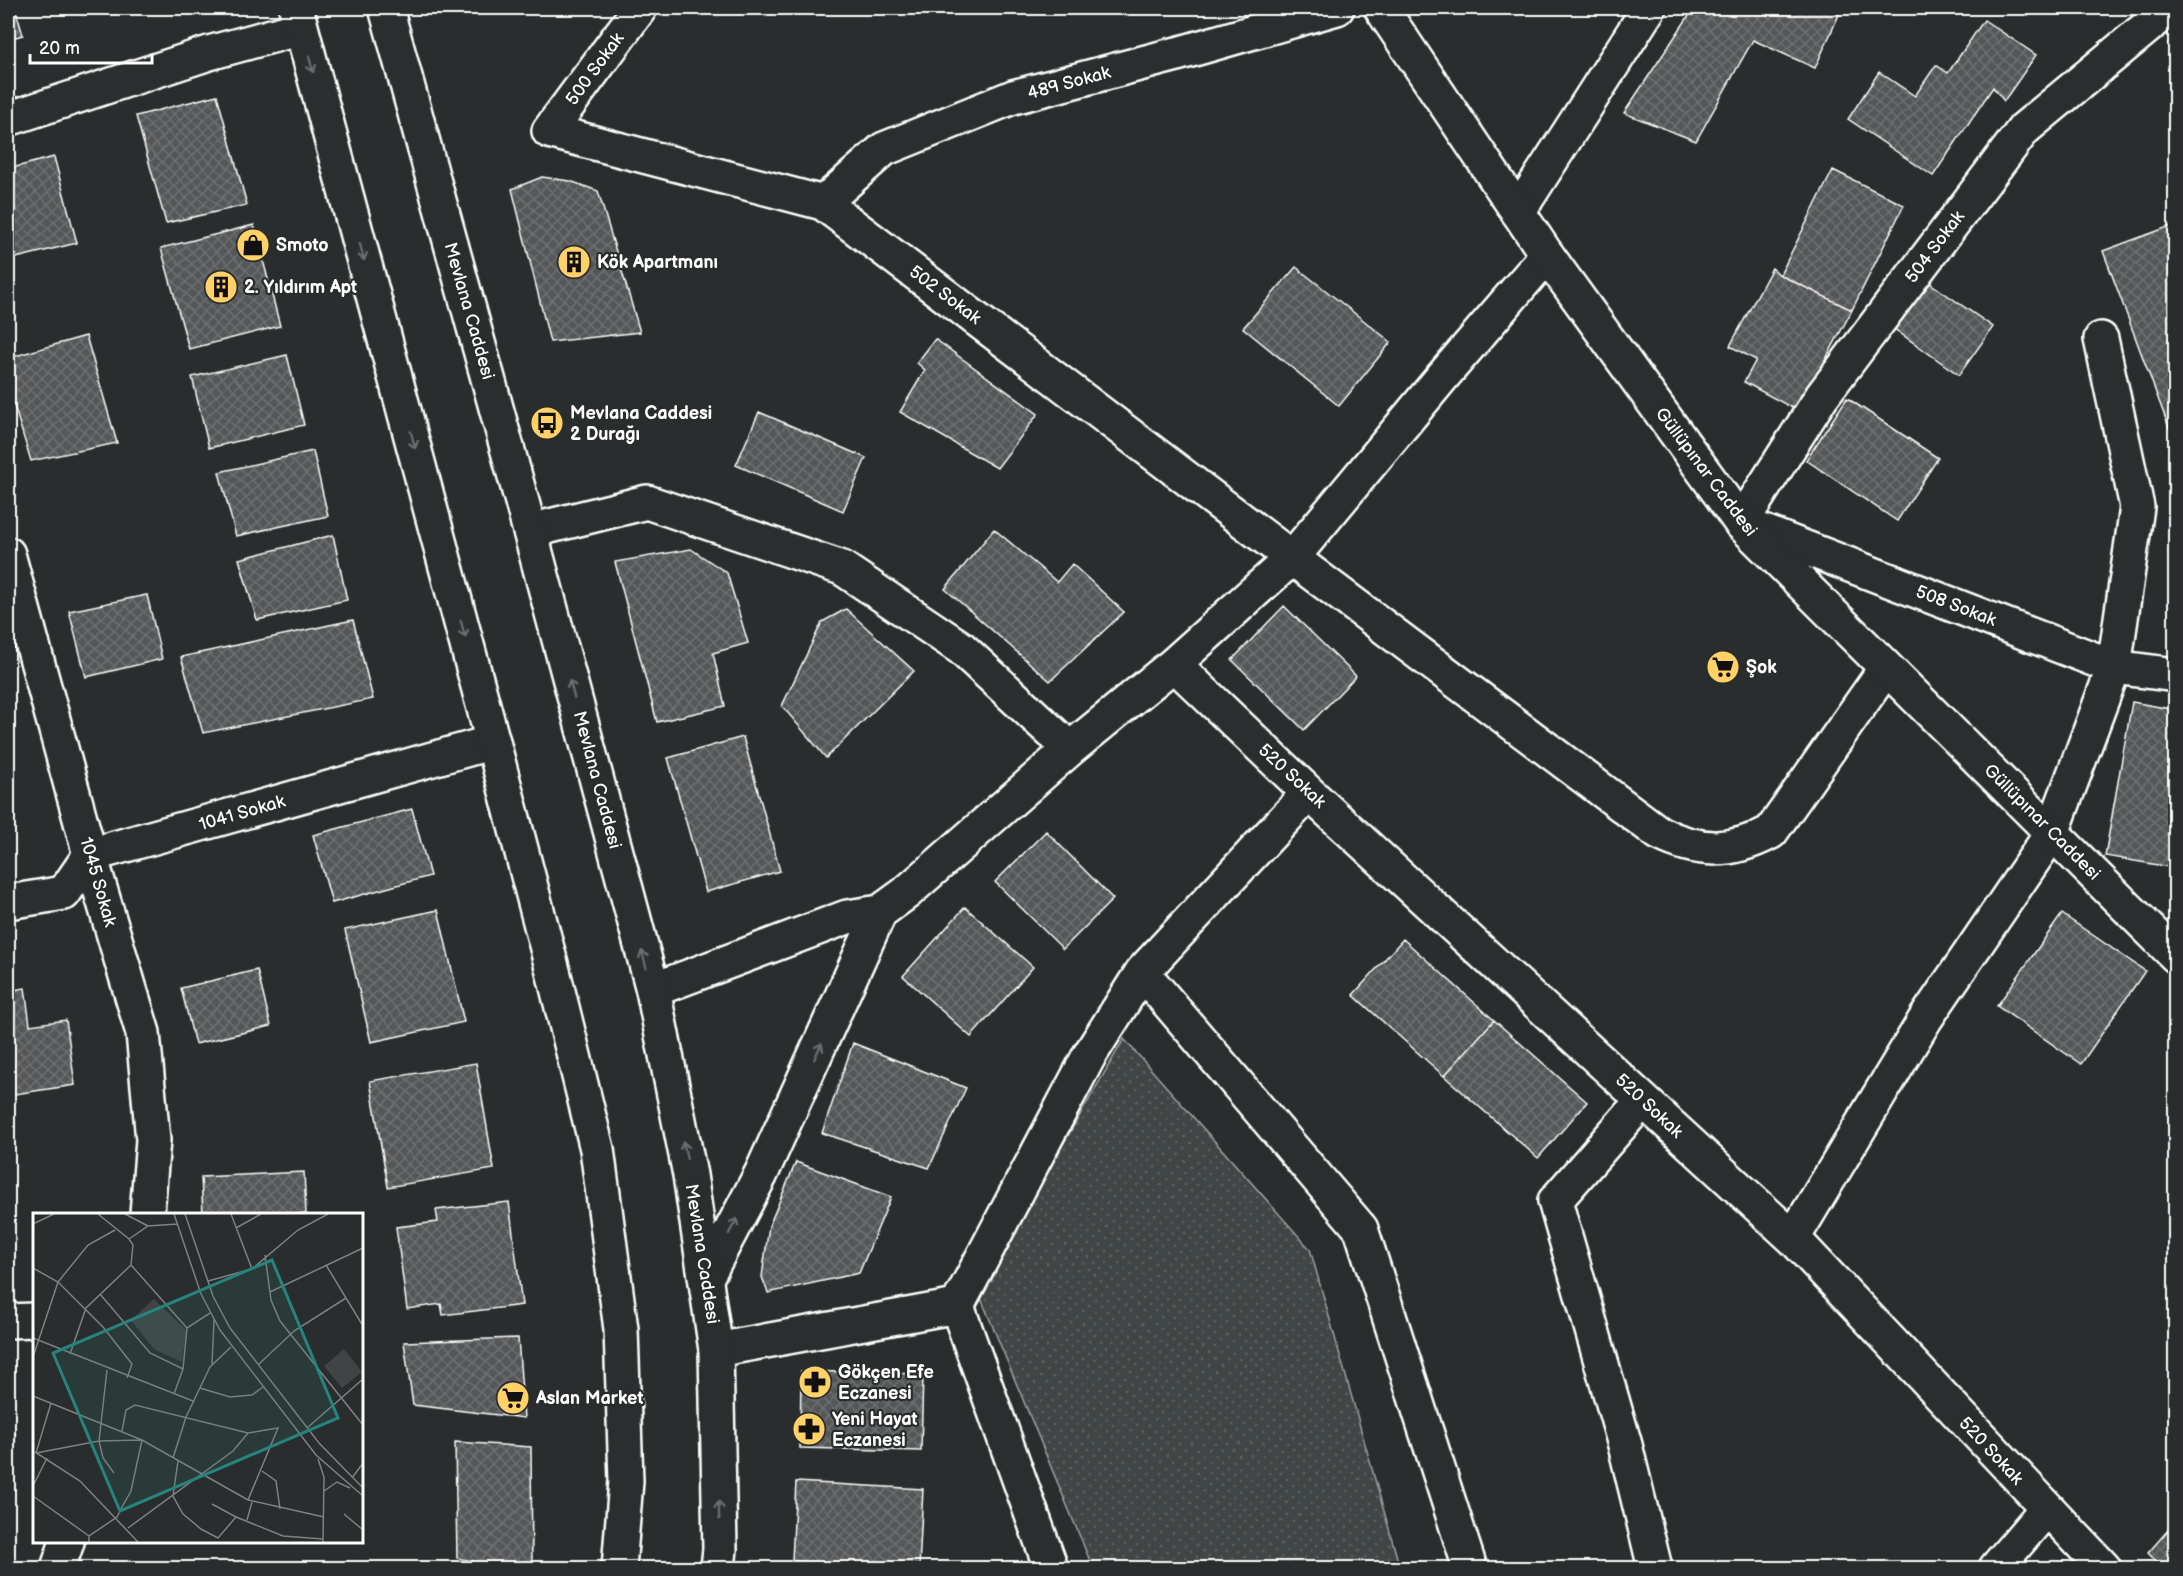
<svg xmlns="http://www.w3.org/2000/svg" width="2183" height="1576" viewBox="0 0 2183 1576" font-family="'Balsamiq Sans',sans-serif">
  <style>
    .grass { fill: url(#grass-dots); stroke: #a0a2a2; stroke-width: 1.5 }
    .building { fill: url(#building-cross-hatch); stroke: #fff; stroke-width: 1.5 }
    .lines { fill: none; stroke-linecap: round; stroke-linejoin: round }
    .minor-casing { stroke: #fff; stroke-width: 38 }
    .tertiary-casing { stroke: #fff; stroke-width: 38 }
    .primary-casing { stroke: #fff; stroke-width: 38 }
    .minor { stroke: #2a2d2e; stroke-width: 33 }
    .tertiary { stroke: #2a2d2e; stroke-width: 33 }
    .primary { stroke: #2a2d2e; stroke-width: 33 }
    .oneway { stroke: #6a6c6d }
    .labels { text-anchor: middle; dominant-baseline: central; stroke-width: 4.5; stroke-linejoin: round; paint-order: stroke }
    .street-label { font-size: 18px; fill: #fff; stroke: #2a2d2e }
    .poi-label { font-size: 18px; font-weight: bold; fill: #fff; stroke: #2a2d2e; text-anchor: start }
    .inset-road { fill: none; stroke: #7f8182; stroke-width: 1.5 }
    .view { fill: #27847c; fill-opacity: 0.15; stroke: #27847c; stroke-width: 3 }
    .inset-edge { fill: none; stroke: #fff; stroke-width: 3 }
  </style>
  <defs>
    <pattern id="grass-dots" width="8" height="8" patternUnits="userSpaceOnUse" patternTransform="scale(1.5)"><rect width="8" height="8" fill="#414445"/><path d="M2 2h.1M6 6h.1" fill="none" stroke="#5e6061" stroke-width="1.8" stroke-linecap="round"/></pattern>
    <pattern id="building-cross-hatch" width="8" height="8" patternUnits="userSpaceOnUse" patternTransform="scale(1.5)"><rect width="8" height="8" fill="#555758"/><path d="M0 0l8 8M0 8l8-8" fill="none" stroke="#6e7071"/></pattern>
  </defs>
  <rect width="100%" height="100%" fill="#2a2d2e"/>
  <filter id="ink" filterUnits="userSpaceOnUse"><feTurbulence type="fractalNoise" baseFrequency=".0167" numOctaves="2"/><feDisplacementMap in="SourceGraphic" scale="12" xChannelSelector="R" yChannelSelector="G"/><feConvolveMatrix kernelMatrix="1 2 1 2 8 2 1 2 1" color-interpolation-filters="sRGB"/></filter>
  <g filter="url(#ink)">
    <path class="grass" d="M1124,1039L1310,1249L1400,1568H1093L978,1291Z"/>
    <path class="building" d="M8,8H15L23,35L8,39Z
      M1694,8H1842L1815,68L1753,40L1696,141L1624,113Z
      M1873,8H1895L1872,13Z
      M1984,20L2036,55L2004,101L1993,87L1933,176L1848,119L1879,72L1915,96L1936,65L1948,73Z
      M2176,37V59L2168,43Z
      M217,95L247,205L166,223L136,116Z
      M54,157L77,243L8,260V169Z
      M1833,170L1904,205L1852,310L1780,275Z
      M542,177L570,181L598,191L640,332L550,342L512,189Z
      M2176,224V432L2171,433L2103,251Z
      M254,225L280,326L189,349L161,248Z
      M1296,267L1391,342L1339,406L1243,328Z
      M1772,268L1780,275L1852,310L1798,411L1744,382L1756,360L1730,346Z
      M1927,281L1993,327L1959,375L1893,328Z
      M86,336L117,443L31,461L8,386V358Z
      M935,339L1038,414L997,468L900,412L925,370L917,363Z
      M287,355L304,425L209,448L192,377Z
      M1847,398L1938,458L1897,521L1806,460Z
      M759,412L866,458L843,511L736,465Z
      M313,451L328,516L236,536L219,472Z
      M994,529L1057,582L1072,564L1124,612L1050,681L945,589Z
      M333,535L347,600L257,620L239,559Z
      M691,549L727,573L748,643L713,653L725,706L657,722L615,562Z
      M147,595L162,659L86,677L69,611Z
      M1284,606L1356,676L1304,730L1232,660Z
      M846,609L914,671L826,758L782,706L822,622Z
      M353,620L373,699L203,733L181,657Z
      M2132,702L2176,710V868L2105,856Z
      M743,737L780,871L706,892L668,758Z
      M412,809L430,876L332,903L313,835Z
      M1046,831L1113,899L1063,949L995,882Z
      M965,907L1033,967L971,1037L903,976Z
      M438,910L464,1022L371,1042L345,930Z
      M2062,914L2145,971L2081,1064L1997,1006Z
      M1403,939L1494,1020L1444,1076L1353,995Z
      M257,970L271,1026L195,1044L181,988Z
      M25,988L30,1025L66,1020L75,1085L8,1095V991Z
      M1494,1020L1587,1102L1538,1158L1444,1076Z
      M853,1043L966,1088L929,1168L822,1133Z
      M476,1063L494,1169L388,1187L370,1081Z
      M796,1162L891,1197L859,1273L768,1293L762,1277L769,1226Z
      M304,1172L306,1214H203L201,1177Z
      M509,1202L522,1305L443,1315L441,1304L407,1309L396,1227L438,1222L436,1210Z
      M518,1338L524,1418L413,1405L404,1342Z
      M801,1371L923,1374L921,1451L800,1448Z
      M8,1428L15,1433L14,1464L8,1463Z
      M455,1442L531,1447L532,1568H505L457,1558Z
      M796,1482L923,1489L919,1568L792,1561Z
      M2176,1521V1568H2163L2148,1553Z"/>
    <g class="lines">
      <defs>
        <path id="minor" d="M640,8L549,131L823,203L1292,558L1659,833C1699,853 1732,853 1771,832L1886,668
          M2170,8L2024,129L1822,396L1741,523L2114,667L2176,675
          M823,203L884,149L1013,97L1177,54L1337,8
          M1518,212L1649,8
          M530,531L647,502L842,568L961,648L1070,749
          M8,554L90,855L143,1033L153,1140L147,1214
          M1174,664L1309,793L1793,1238L2104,1568
          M8,902L64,893L90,855L493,742
          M1142,972L1361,1229L1470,1568
          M653,990L847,917L880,912L906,893L1070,749L1174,664L1292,558L1443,376L1547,255
          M1643,1100L1555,1201L1625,1445L1655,1568
          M1793,1238L1926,1018L2052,833L2114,667L2137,507L2101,339
          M706,1278L761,1174L880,912
          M957,1306L1089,1056L1142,972L1309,793
          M8,1321L34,1320
          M716,1350L957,1306L1051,1568
          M58,1568L67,1542
          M1996,1568L2046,1509"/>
        <path id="tertiary" d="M1381,8L1547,255L1741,523L2176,956
          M8,119L209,53L301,28"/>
        <path id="primary" d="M296,8L493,742L554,975L597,1149L621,1329L626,1481L619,1568
          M386,8L530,531L653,990L690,1175L716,1350L720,1549L718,1568"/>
      </defs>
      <use href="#minor" class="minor-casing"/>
      <use href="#tertiary" class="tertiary-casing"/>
      <use href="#primary" class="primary-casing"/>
      <use href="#minor" class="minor"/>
      <use href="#tertiary" class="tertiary"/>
      <use href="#primary" class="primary"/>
    </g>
    <defs><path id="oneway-shaft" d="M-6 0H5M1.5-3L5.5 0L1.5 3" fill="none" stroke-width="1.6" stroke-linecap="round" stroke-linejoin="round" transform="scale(1.5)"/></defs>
    <g class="oneway">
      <use href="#oneway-shaft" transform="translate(311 64) rotate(75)"/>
      <use href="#oneway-shaft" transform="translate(362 252) rotate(75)"/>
      <use href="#oneway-shaft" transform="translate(413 440) rotate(75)"/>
      <use href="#oneway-shaft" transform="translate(463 629) rotate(75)"/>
      <use href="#oneway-shaft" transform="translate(572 689) rotate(-105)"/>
      <use href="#oneway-shaft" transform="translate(644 959) rotate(-105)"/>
      <use href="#oneway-shaft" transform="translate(818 1051) rotate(-65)"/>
      <use href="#oneway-shaft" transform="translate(685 1150) rotate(-102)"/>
      <use href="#oneway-shaft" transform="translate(733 1226) rotate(-62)"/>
      <use href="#oneway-shaft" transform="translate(719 1510) rotate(-91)"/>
    </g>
  </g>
  <defs>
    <symbol id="shop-disc" viewBox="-11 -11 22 22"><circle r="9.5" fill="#ffd166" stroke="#2a2d2e"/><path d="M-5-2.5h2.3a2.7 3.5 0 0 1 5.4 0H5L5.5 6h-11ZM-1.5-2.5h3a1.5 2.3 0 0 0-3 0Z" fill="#111"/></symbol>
    <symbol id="building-disc" viewBox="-11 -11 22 22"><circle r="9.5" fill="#ffd166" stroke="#2a2d2e"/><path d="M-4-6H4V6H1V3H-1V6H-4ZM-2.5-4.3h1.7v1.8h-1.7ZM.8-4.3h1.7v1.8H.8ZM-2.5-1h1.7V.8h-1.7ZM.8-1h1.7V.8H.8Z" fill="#111"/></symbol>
    <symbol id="bus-disc" viewBox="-11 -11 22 22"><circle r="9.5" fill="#ffd166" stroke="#2a2d2e"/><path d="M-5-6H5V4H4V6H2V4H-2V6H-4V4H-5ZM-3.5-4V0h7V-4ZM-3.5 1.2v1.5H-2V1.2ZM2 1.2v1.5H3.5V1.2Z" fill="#111"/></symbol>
    <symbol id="supermarket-disc" viewBox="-11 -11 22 22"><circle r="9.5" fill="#ffd166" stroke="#2a2d2e"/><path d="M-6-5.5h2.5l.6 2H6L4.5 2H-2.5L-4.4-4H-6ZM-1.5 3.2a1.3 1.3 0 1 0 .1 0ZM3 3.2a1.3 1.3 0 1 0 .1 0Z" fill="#111"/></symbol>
    <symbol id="pharmacy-disc" viewBox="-11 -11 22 22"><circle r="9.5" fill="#ffd166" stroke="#2a2d2e"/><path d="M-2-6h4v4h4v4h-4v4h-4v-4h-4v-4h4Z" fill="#111"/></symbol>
  </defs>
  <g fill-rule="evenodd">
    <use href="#shop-disc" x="234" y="226" width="38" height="38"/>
    <use href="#building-disc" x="555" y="243" width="38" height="38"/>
    <use href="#building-disc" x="202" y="268" width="38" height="38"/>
    <use href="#bus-disc" x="528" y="404" width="38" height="38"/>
    <use href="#supermarket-disc" x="1704" y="648" width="38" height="38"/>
    <use href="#pharmacy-disc" x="796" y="1363" width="38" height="38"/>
    <use href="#supermarket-disc" x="494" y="1379" width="38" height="38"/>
    <use href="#pharmacy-disc" x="790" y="1410" width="38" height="38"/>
  </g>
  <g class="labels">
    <g class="street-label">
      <text transform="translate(595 69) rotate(-54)">500 Sokak</text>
      <text transform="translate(1069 83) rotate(-15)">489 Sokak</text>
      <text transform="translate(1935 247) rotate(-53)">504 Sokak</text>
      <text transform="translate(945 295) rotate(37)">502 Sokak</text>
      <text transform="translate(469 311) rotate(74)">Mevlana Caddesi</text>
      <text transform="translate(1706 472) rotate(53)">Güllüpınar Caddesi</text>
      <text transform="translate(1956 606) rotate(21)">508 Sokak</text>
      <text transform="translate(1292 776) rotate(43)">520 Sokak</text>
      <text transform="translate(597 780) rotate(75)">Mevlana Caddesi</text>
      <text transform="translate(242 813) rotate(-16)">1041 Sokak</text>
      <text transform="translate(2042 822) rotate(45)">Güllüpınar Caddesi</text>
      <text transform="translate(98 882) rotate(74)">1045 Sokak</text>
      <text transform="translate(1649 1106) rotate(43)">520 Sokak</text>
      <text transform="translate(702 1254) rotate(81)">Mevlana Caddesi</text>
      <text transform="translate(1991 1451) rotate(47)">520 Sokak</text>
    </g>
    <g class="poi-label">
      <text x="276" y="245">Smoto</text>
      <text x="597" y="262">Kök Apartmanı</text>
      <text x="244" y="287">2. Yıldırım Apt</text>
      <text x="570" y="413">Mevlana Caddesi<tspan x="570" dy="21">2 Durağı</tspan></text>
      <text x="1746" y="667">Şok</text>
      <text x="838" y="1372">Gökçen Efe<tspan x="838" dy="21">Eczanesi</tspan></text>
      <text x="536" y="1398">Aslan Market</text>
      <text x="832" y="1419">Yeni Hayat<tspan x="832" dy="21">Eczanesi</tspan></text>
    </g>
  </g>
  <g transform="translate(33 1213)">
    <rect width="330" height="330" fill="#2a2d2e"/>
    <path d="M121,86L153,117L149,149L121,136L98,107ZM311,136L329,159L309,175L291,153Z" fill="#414445"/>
    <path class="inset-road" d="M65,1L96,26L100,32L98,52L154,115L177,100M92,1L115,13M141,1L168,81L187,117L283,242L330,283M152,1L180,83L197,115L286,230L330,275M198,1L219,56M0,11L21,1M203,15L228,1M96,26L115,13L144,11M232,42L238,87L247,108L330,212M293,52L330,113M0,55L25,69L70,114L99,151L94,165M175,68L219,56L265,17L295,1M237,79L330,35M67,81L117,140L150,156M0,125L160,188M37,141L53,95L98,52M0,144L25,69L55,32L82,17M179,151L181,107M225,152L261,118L313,85M74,157L66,228L70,245L81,260M167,175L197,184L219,182L230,174M141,181L150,156L154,115M0,183L109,227L215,287L291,304M274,215L330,166M89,218L93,197L102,192L215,220L245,215L215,287M2,239L47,268L105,329M3,240L66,228L109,227L98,278L89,294L84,304L56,323V329M3,240L18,190M140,245L153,204L177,154L198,134M285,246L291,264L290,329M145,248L140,283L150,301L168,316L185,325L203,304L250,323L290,326M229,258L243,268L247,296M319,265L330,250M0,273L14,245M291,278L304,269L317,275M0,283L56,323M179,291L203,304M311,301L330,317M214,307L219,289M95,315L200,238L215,220"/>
    <path class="view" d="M239,47L305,205L87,298L20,140Z"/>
    <rect width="330" height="330" class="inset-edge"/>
  </g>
  <rect width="2183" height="1576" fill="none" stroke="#2a2d2e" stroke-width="30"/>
  <rect x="15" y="15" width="2153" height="1546" fill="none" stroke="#fff" stroke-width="2" filter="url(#ink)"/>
  <path d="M30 54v9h122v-9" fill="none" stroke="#ffffff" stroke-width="3"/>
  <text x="39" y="54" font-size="18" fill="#ffffff" stroke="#2a2d2e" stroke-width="4.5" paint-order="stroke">20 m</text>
</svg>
